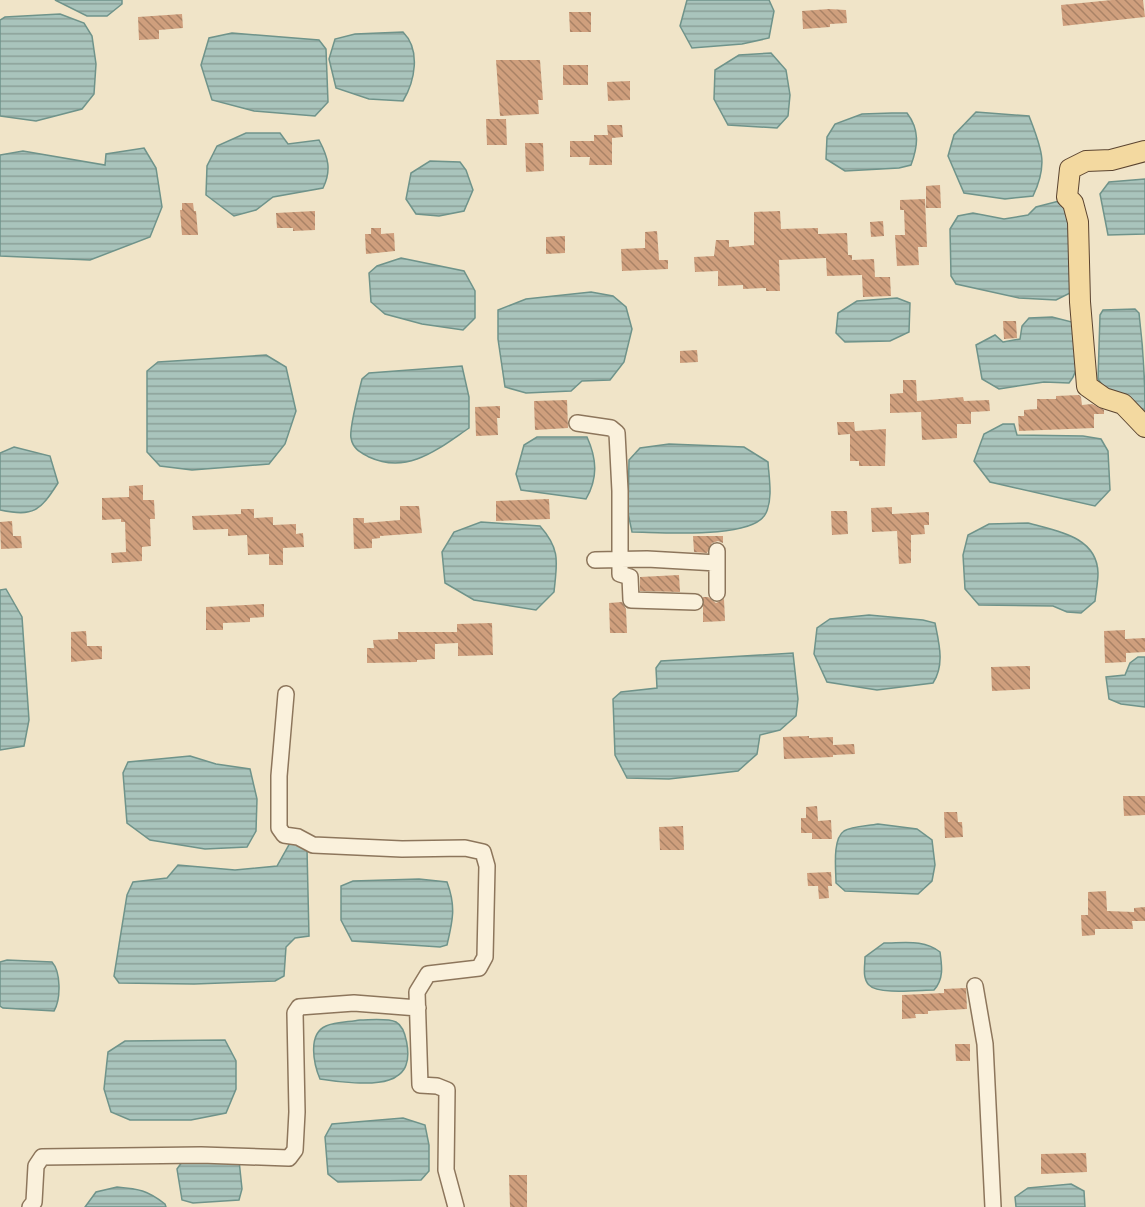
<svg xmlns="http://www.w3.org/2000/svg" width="1145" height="1207" viewBox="0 0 1145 1207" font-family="'PT Serif',serif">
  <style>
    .water { fill: url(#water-rules); stroke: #6f938a; stroke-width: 1.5 }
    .building { fill: url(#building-back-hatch) }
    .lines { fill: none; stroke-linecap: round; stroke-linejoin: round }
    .minor-casing { stroke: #8d765c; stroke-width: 18 }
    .major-casing { stroke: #5b4430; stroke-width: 22 }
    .minor { stroke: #faf1dc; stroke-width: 15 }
    .major { stroke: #f3d9a0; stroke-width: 20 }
  </style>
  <defs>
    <pattern id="water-rules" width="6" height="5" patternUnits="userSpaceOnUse" patternTransform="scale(1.5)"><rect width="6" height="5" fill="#a9c4bc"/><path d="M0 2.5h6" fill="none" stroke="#8ba098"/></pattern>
    <pattern id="building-back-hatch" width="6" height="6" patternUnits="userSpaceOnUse" patternTransform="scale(1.5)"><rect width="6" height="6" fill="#cf9f7d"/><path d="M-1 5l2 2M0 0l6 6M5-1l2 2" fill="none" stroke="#a98266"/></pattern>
  </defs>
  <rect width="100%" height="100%" fill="#f0e4c8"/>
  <path class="water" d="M55,0H122V4L107,16H87Z
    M687,0H769L774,11L769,38L742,44L692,48L680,26Z
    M60,14L84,23L92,36L96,64L94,94L82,109L36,121L0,116V20L5,17Z
    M403,32C421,50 415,81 403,101L369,99L336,88L329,59L335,39L355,34Z
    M232,33L319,40L326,49L328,102L315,116L254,111L212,100L201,65L209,38Z
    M771,53L786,70L790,95L788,116L777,128L728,125L714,99L715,70L739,55Z
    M976,112L1029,116C1041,148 1049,163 1033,196L1005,199L964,193L948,156L954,135Z
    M892,113H907C920,130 918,146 911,165L899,168L845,171L826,159L827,137L835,124L862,114Z
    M246,133H280L288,144L319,140C328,157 332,170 323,188L273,197L256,210L234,216L206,195L207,166L217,146Z
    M144,148L156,168L162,207L150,237L90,260L0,256V155L23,151L105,165L106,154Z
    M430,161L460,162L466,170L473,190L464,211L439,216L416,214L406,199L411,173Z
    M1145,179V234L1108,235L1100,194L1109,182Z
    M1059,201L1068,204L1072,292L1056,300L1019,298L956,284L951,276L950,229L958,216L973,213L1004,219L1028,215L1036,207Z
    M401,258L464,271L475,291V318L463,330L422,324L385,314L371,302L369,273L377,266Z
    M591,292L613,296L626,307L632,329L624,362L610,380L582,381L571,391L526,393L505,387L498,339V310L526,299Z
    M897,298L910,303L909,332L890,341L845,342L836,333L838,313L857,301Z
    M1135,309L1139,313C1143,346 1145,378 1145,411L1140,412L1106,390L1098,379L1100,315L1103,310Z
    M1052,317L1072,322C1078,342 1083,366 1069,383L1044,382L999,389L982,379L976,345L995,335L1003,342L1020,339L1022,326L1029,318Z
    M266,355L286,367L296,411L285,444L269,464L192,470L160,466L147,452V371L158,362Z
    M462,366L469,397V428C438,449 408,475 369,457C360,452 353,449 351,438C349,429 359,391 362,379L369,373Z
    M1003,424H1014L1017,435L1083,436L1101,439L1108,451L1110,490L1095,506L990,482L974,461L984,434Z
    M537,437H587C597,459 598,478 586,499L521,490L516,474L524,445Z
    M669,444L744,447L768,462C769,478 773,498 766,513C754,540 659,532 632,532L628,513L629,460L640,448Z
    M14,447L50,456L58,483C40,511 34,517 0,510V453Z
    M481,522L540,526C561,550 557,562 554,592L536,610L474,600L445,583L442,552L454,532Z
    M1028,523C1056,531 1097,536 1098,573C1098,582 1096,592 1095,601L1081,613L1067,612L1053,606L979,605L965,589L963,555L968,535L989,524Z
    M6,589L22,617L29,720L24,746L0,750V590Z
    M869,615L923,620L935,623C939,643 945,665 933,683L877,690L827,682L814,654L817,628L830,619Z
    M793,653L798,699L796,716L780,730L760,735L757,754L738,771L669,779L627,778L615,755L613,699L621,692L657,688L656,668L661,661Z
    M1138,657H1145V707L1121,704L1109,699L1106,677L1125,675L1130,663Z
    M190,756L216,764L250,769L257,799L256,831L247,847L205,849L150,840L127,823L123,773L128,762Z
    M878,824L917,829L932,840L935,865L932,881L918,894L845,891L836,883C836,870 832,839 844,831C852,826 868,826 878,824Z
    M301,841L307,849L309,936L295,938L286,947L284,976L275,981L194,984L119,983L114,976L127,895L133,882L167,878L178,865L235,870L277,866L290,843Z
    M419,879L447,882C456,906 453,920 447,945L440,947L352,941L341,920V886L353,881Z
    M884,943C904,943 924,939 940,952C942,966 944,979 934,990C920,990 878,995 869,985C862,978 865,966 865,957Z
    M7,960L52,962C61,972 61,999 54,1011L3,1008L0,1006V962Z
    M360,1020C370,1020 388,1018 396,1022C407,1028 410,1055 406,1065C404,1072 396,1078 389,1080C372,1086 338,1082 320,1079C314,1065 307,1034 326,1026C335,1022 349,1022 360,1020Z
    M225,1040L236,1061V1089L226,1113L191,1120H130L111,1112L104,1089L108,1052L125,1041Z
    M403,1118L425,1125L429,1145V1171L421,1180L338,1182L328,1174L325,1137L332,1124Z
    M239,1160L242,1189L239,1200L193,1203L182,1200L177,1169L182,1162Z
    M1071,1184L1084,1191L1085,1207H1016L1015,1197L1028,1188Z
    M117,1187C139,1189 147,1190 165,1204L166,1207H85L96,1192Z"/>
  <path class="building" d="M1112,0H1143L1145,17L1063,26L1061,5Z
    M829,9L846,10L847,23L830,24V27L803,29L802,11Z
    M569,12H591V32H570Z
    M182,14L183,28L159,30V39L139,40L138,17Z
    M496,60H540L543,100H538L539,114L500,116Z
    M563,65H588V85H563Z
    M630,81V100L608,101L607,82Z
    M486,119H506L507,145H487Z
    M607,125H622L623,137L612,138V165H589L590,157H570V141H594V135H608Z
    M525,143H543L544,171L526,172Z
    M940,185L941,208H926V186Z
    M925,199L927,247H918L919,265L897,266L895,235H905L904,210H900V200Z
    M182,203H193L194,211H196L198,235H182L180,210H182Z
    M315,211V230L293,231V228H277L276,213Z
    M780,211L781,229L818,228V234L847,233L848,255H852V260L874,259L875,277H890L891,296L863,297L862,275L827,276L826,258L779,260L780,291H766V288L743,289V285L718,286V271L695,272L694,257L714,256L716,240H729V247L754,245V212Z
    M883,221L884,236L871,237L870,222Z
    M371,228H381V234L394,233L395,251L366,254L365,234H371Z
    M657,231L659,260H668V269L622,271L621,249L645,248V232Z
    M565,236V253L546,254V237Z
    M1003,321H1016L1017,338L1004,339Z
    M697,350L698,362L680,363V351Z
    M903,380H916L917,401L963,397L964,401L989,400L990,411L971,412V424H957V438L922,440L921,412L890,413V394L903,393Z
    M1079,395L1081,397L1082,405L1092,404L1104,410V414H1094V428L1019,431L1018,416H1024V410L1037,409V399H1056V396Z
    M567,400L568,428L535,430L534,401Z
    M500,406V418H497L498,435L476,436L475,407Z
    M837,422H854L855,431L886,429L885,466H859V461H850V434L838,435Z
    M143,485V500H154L155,519H150L151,546L142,547V561L112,563L111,553L126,552L125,522H121V519L102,520V498L129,497V486Z
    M549,499L550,519L496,521V501Z
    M400,506H419L422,533L380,536V538L372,539V548L354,549L353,518H364V523L400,520Z
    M892,507V514L929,512V525H924L925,534L911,535V563L899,564L897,531L872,532L871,508Z
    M241,509H254V518L273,517V525L296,524V534L303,533L304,547L283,548V565H269V554L248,555L247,535L228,536V529L193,530L192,516L241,514Z
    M831,511H847L848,534L832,535Z
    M12,521L13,536H21L22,548L1,549L0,522Z
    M693,536H723V543L718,541L712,543L707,553L694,552Z
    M679,575L680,592L640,591V577Z
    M703,597H708L716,603L724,599L725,621L703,622Z
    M622,602L626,609L627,633H610L609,603Z
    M264,604V617L250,618V622L223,623V630H206V607Z
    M492,623L493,655L458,656V643L435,644V659L417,660V662L367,663V648H374L373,640L398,639V632H457V624Z
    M1125,630V639L1145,638V652L1126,653V662L1105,663L1104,631Z
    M86,631L87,646H102V659L71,662V632Z
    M1030,666V689L992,691L991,667Z
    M809,736V738L833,737V745L854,744L855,754L833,755V757L784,759L783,737Z
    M1123,796H1145V815L1124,816Z
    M817,806L818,821L831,820L832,839H812V833H801V818H806V807Z
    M944,812H957L958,822H962L963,837L945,838Z
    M683,826L684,850H660L659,827Z
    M831,872L832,886H828L829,898L819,899L818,886H808L807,873Z
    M1106,891L1107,911L1134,912V908L1145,907V921H1132L1133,929H1095V935L1082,936L1081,915H1088V892Z
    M966,988L967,1009L928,1011V1014H915L916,1018L902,1019V995L944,993V989Z
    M955,1044H970V1061H956Z
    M1086,1153L1087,1172L1041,1174V1154Z
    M509,1175H527V1207H510Z"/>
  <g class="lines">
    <defs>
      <path id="minor" d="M577,423L611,428L617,433L620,491V574L630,577L631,600L695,602
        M595,560L647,559L717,563
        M717,593V551
        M286,694L279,776V828L284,835L298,837L313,845L402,849L465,848L483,852L487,866L485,957L479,968L428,974L417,992L420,1085L437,1086L447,1090L446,1170L456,1207
        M975,986L985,1044L993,1207
        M30,1207L34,1202L36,1166L42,1157L201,1155L289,1158L295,1150L297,1112L295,1013L299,1007L354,1003L418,1008"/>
      <path id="major" d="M1145,151L1111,160L1086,161L1070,169L1067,197L1073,203L1078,222L1080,302L1087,386L1104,398L1123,404L1145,427"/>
    </defs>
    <use href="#minor" class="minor-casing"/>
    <use href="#major" class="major-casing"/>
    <use href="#minor" class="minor"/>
    <use href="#major" class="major"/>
  </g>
</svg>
